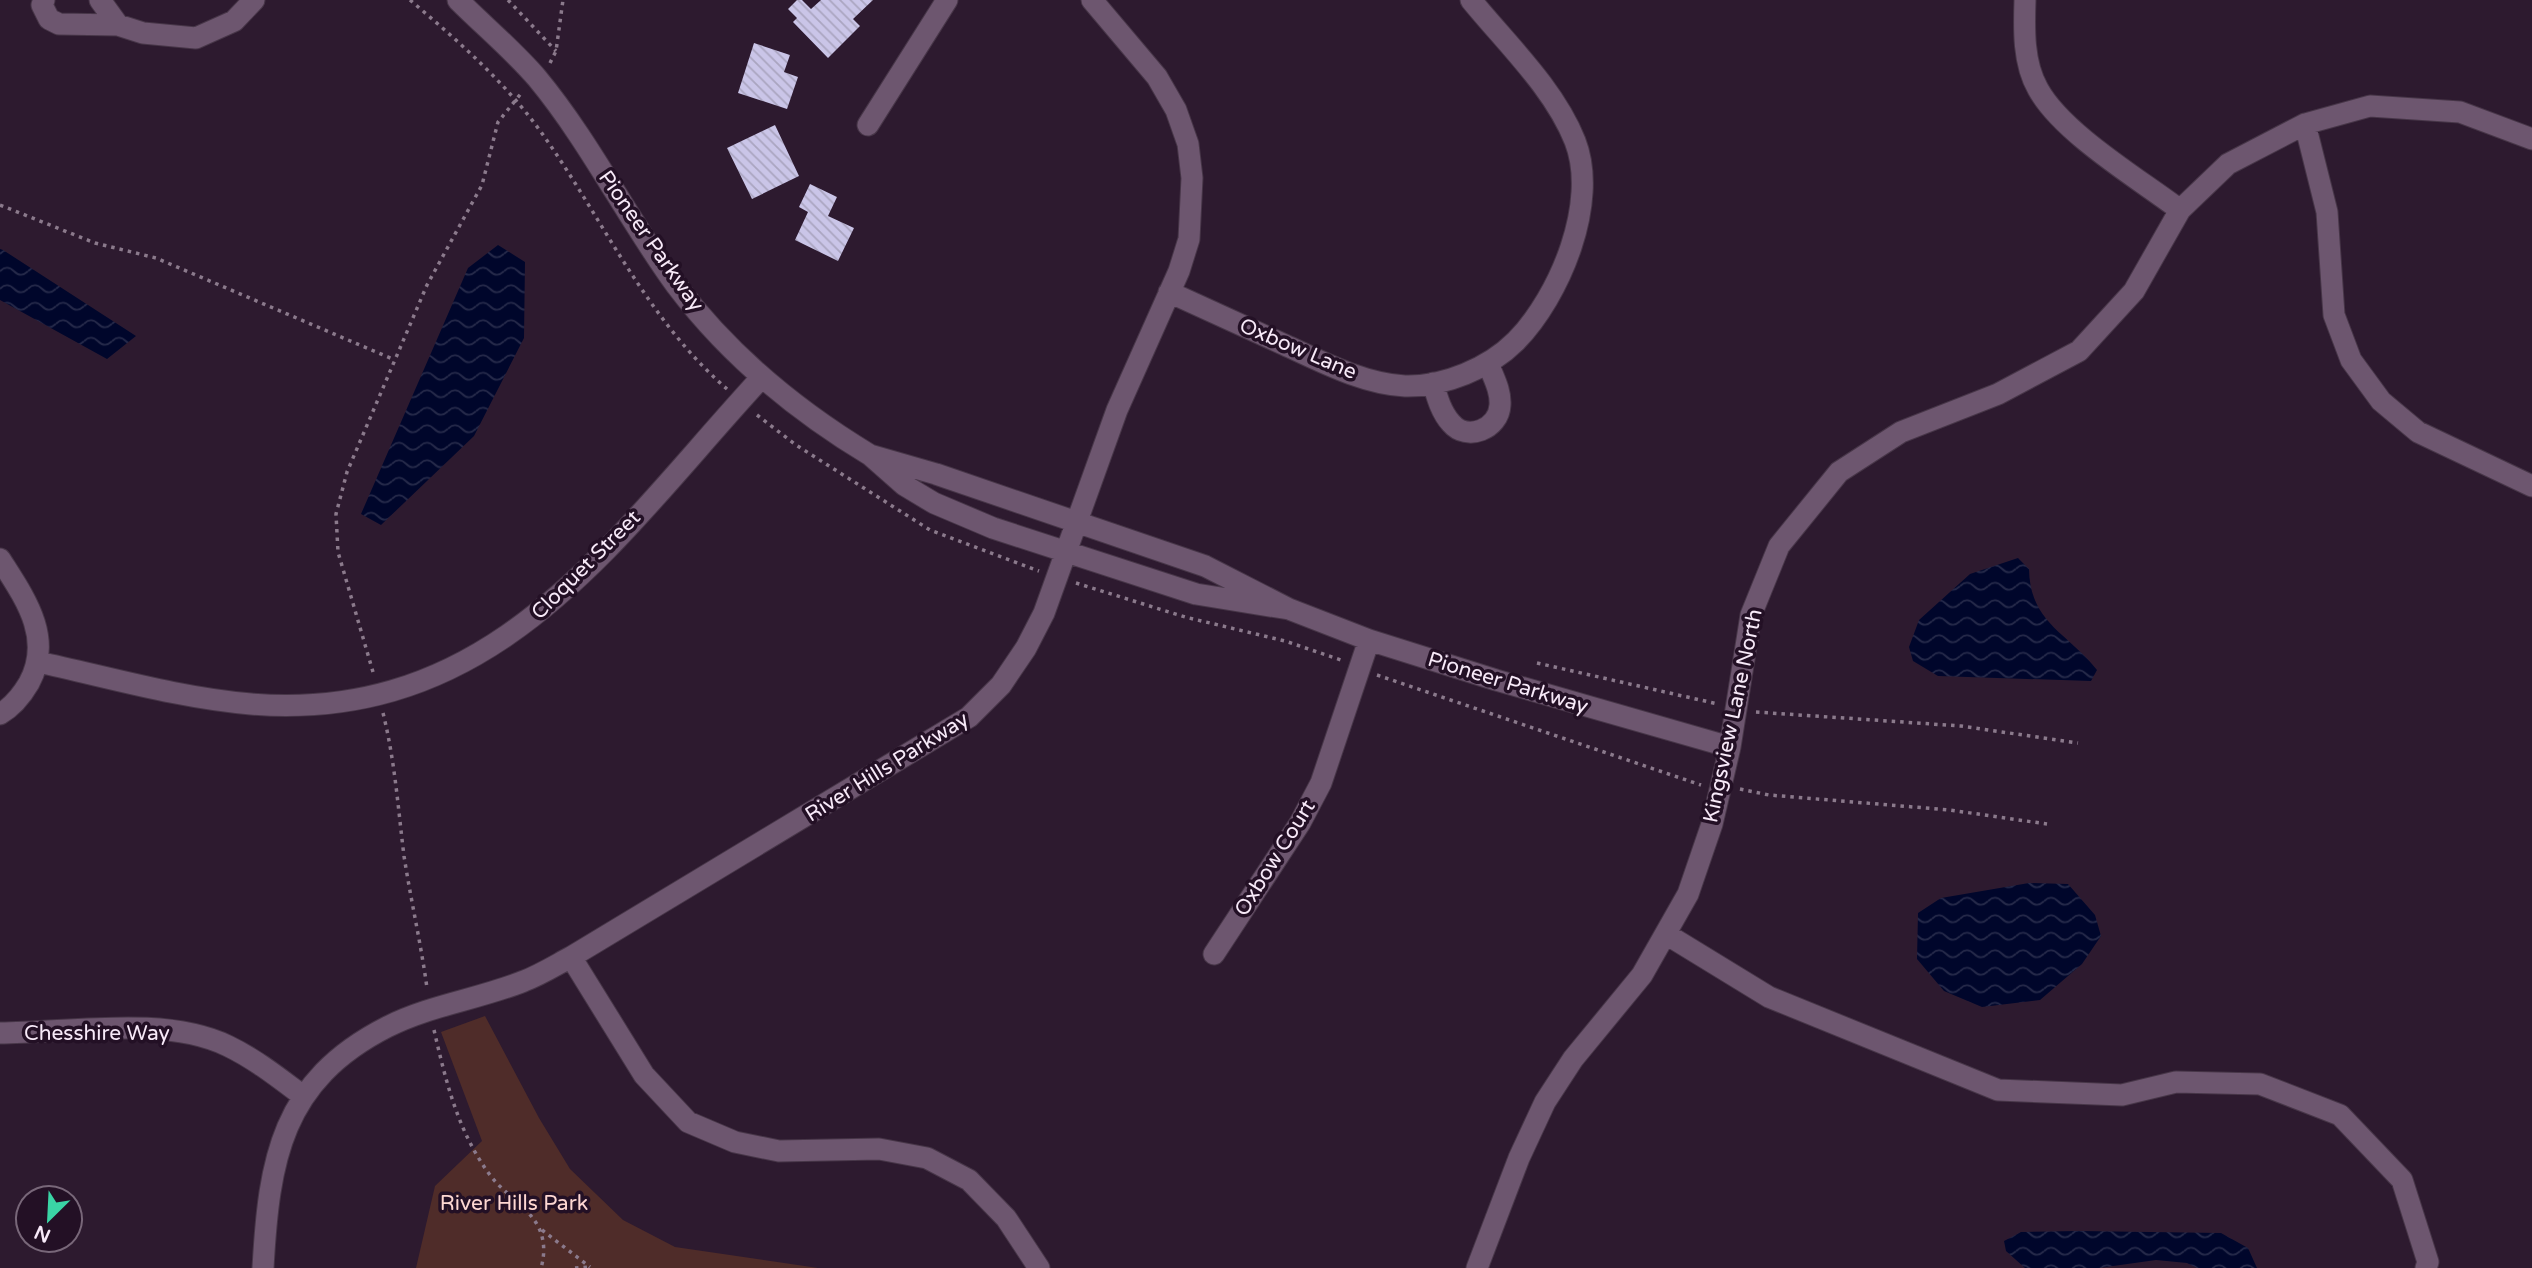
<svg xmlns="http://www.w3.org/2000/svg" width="2532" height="1268" viewBox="0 0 2532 1268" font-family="'Varela Round',sans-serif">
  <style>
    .green { fill: #4f2c29 }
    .water { fill: url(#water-waves) }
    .building { fill: url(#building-back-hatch) }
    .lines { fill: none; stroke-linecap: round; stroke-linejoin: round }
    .minor-casing { stroke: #473648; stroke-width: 23 }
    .path { stroke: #8b7a8c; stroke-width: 3.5; stroke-dasharray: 3.5 5; stroke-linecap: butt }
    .minor { stroke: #6d566f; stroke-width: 21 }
    .labels { text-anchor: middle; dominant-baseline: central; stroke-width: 7; stroke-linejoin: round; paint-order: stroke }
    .street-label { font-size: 21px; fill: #f7e9f8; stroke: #231025 }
    .park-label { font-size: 21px; fill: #fdd7d2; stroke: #231025 }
  </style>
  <defs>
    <pattern id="water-waves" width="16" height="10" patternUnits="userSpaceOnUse" patternTransform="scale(1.75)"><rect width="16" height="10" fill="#00062b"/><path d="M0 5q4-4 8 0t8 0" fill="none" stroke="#262a4a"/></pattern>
    <pattern id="building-back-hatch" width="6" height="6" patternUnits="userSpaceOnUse" patternTransform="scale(1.75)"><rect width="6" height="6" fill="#cac5e8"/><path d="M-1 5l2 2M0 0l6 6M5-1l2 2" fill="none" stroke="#aaa5c0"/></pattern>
  </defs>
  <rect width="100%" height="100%" fill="#2d1a2f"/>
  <path class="green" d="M485,1016L539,1118L570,1169L623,1220L675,1247L818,1268H416L435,1186L482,1141L441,1032Z"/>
  <path class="water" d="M498,245L525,262L524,338L474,436L381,525L361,514L468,268Z
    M0,249L3,250L136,336L107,359L0,300Z
    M2018,558L2029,569C2030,623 2067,632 2097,670L2091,681L1938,676L1913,661L1909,647L1919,620L1970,574Z
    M2029,883L2068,884L2095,915L2101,936L2082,964L2040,1000L1982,1007L1944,991L1917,959L1918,913L1941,898Z
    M2079,1231L2221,1233L2248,1248L2257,1268H2197L2187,1263L2156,1260L2099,1268H2025L2006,1251L2004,1241L2021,1232Z"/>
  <path class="building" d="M797,0H802L811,9L821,0H873L853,19L860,26L828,58L793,22L797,18L788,9Z
    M754,43L790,55L784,72L798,77L787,109L738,93Z
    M775,125L799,176L752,199L727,148Z
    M810,184L837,197L828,216L854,228L838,261L795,240L808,212L799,207Z"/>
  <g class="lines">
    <defs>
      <path id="minor" d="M44,0L42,5L49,19L59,24L118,25L143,33L196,38L234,21L254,0
        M100,0L118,25
        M458,0C484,26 513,50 537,78C590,142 627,218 676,285C728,354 797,411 870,455
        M2025,0C2024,29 2023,63 2038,89C2062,133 2139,179 2180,210
        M2305,124L2327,212L2334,315L2351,360L2381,401L2418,432L2532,486
        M868,125L947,0
        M1169,292C1208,310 1246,327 1285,345C1322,362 1364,384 1405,386C1444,387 1489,368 1516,341C1560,296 1599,202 1575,141C1554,88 1506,43 1471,0
        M1433,383C1437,397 1441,412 1451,423C1467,442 1499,429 1500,405C1501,390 1493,377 1488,363
        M0,559C24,597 54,637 29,683C22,695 12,707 0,714
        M1289,609L1196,594L993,528L934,503L904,485L870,455L936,474L1205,566L1289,609L1369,640L1496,680L1730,747
        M38,662C108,677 179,698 251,704C497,724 615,536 762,377
        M1666,934L1769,997L1998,1090L2122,1095L2176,1082L2260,1084L2340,1115L2402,1180L2428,1262L2426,1268
        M1214,954L1300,823L1321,783L1369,640
        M571,957L644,1075L688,1122L735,1142L779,1151L879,1149L927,1158L969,1180L1006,1218L1039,1268
        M0,1033C69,1033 164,1015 228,1046C255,1059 279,1078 303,1096
        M263,1268C269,1160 281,1081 387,1027C430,1005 480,999 524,981C540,975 556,965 571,957L969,717L1001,685L1026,648L1044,613L1117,410L1179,271L1189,239L1192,178L1188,144L1176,110L1157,77L1092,0
        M1477,1268L1519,1158L1545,1102L1573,1059L1642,975L1688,894L1712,824L1730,747L1751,615L1779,546L1839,472L1901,432L1998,394L2079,351L2134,291L2180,210L2228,164L2305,124L2370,106L2460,112L2532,139"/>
    </defs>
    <use href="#minor" class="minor-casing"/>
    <path class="path" d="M410,0C457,40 504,81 541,132C602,217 646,319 727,389
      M508,0L556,51
      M550,63L556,51L563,0
      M0,205L95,243L156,258L395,360
      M757,415L796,445L930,530L1039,571
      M1076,583L1185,617L1285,641L1341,660
      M1537,663L1718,704
      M373,672L338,552L336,514L347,472L427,285L482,185L498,122L523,91
      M1377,675L1701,785
      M1756,712L1961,726L2078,743
      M383,713C395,761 398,808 404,856C411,901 421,944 427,988
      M1740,789L1769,795L1950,810L2047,824
      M434,1030C446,1082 458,1132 490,1175C504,1194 527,1206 538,1226C545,1240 545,1254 541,1268
      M542,1230L590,1267
      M575,1268L589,1267"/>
    <use href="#minor" class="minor"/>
  </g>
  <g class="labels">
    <g class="street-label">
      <text transform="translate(651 241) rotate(55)">Pioneer Parkway</text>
      <text transform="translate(1298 349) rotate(23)">Oxbow Lane</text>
      <text transform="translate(586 565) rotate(-45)">Cloquet Street</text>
      <text transform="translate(1508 683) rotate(17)">Pioneer Parkway</text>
      <text transform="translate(1733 716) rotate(-78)">Kingsview Lane North</text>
      <text transform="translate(887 767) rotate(-32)">River Hills Parkway</text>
      <text transform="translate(1275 858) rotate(-58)">Oxbow Court</text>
      <text x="97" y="1033">Chesshire Way</text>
    </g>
    <g class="park-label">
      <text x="514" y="1203">River Hills Park</text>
    </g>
  </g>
  <g transform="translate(49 1219) rotate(204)"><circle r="33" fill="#231025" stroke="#786779" stroke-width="2"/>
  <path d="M0-5L12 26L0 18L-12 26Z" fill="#3ad4a5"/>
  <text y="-10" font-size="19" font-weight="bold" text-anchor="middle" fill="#f7e9f8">N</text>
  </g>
</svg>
